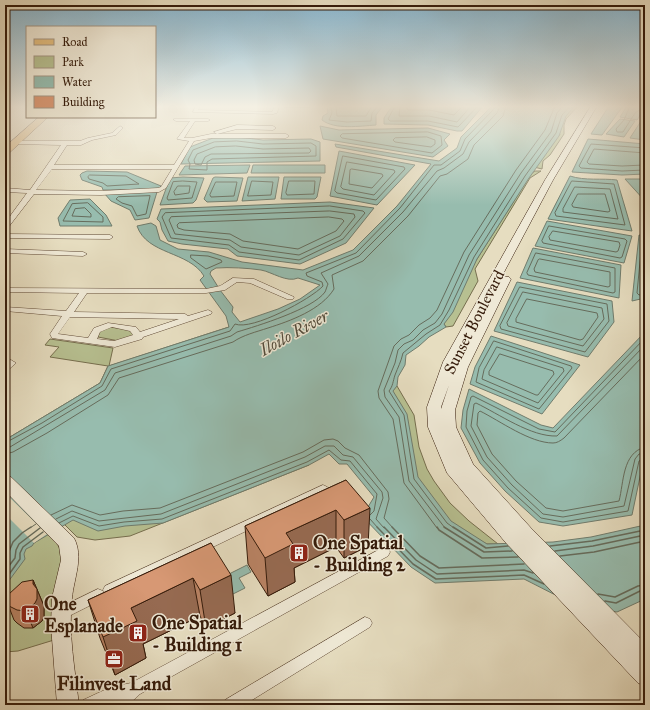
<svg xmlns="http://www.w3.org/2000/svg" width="650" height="710" viewBox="0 0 650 710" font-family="'IM FELL Great Primer',serif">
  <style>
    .green { fill: #b7c091; stroke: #766e4e }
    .water { fill: #97bcae; stroke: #707c6d; fill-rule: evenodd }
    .pier { fill: #e6ddc0 }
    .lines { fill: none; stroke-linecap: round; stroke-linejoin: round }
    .shore-far1 { stroke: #666c5c; stroke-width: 1 }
    .shore { stroke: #666c5c; stroke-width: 1.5 }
    .minor-casing { stroke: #624c38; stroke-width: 1 }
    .secondary-casing { stroke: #361c0b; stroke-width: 1 }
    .primary-casing { stroke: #361c0b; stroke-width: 1 }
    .minor { fill: #efe9d6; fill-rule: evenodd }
    .secondary { fill: #efe9d6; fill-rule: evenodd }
    .primary { fill: #e3be80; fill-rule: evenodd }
    .wall { fill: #b98364; stroke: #361c0b }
    .shaded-wall { fill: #966a51; stroke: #361c0b }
    .building { fill: #d79874; stroke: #361c0b }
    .labels { text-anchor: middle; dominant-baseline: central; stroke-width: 3; stroke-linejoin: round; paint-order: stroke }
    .street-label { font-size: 16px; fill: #361c0b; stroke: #efe9d6 }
    .water-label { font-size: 17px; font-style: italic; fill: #534c3c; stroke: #efe9d6 }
    .near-poi-label { font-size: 19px; font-weight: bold; fill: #361c0b; stroke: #efe9d6; text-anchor: start }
  </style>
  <rect width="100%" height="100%" fill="#e6ddc0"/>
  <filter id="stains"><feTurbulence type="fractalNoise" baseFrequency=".005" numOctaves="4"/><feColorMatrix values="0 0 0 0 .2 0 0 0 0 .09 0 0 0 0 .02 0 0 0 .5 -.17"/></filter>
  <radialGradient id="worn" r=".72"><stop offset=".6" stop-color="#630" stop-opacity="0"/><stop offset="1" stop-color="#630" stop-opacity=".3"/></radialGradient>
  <path class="green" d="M566,106H578L566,119L564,125V134L550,155L543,161L542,169L534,167L555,135H560L559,133Z
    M535,171H541L530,178L475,269L478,281L453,326L446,327L444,324L451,300L531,174Z
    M108,327L128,329L134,335L119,341L98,337L100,329Z
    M229,327L5,440L100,383L108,366L50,357L59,347L45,345L50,339L113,348L109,366Z
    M397,386L414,415L419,447L427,469L434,481L450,503L469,521L498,544H487L449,527L416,479L392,391Z
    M309,465L130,536L95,540L77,537L56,516Z
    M47,534C57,543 62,548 63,561L54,640L18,651L5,652V551L34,543Z"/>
  <path class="water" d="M327,106H383L376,115V125C360,126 335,130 322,120L323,116L328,113Z
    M392,106H483L462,131H457L428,125L384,124V118Z
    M492,106H575L566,116L559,136L529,178L477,259L453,312L444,324L446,327L429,337L419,346L406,355L405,365L398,377L397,386L393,391L407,414L418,477L451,521L487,544L553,542L591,537L645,525V599L617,612L577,606L524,579L435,583L411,567L361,515L370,510L368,507L374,497L347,464H339L329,454L309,465L163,523L125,526L98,531L73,520L34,543L32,546L26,549L24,554L25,559L5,586V440L100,383L108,366L229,327L226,316L200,280L204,276C189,251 147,255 137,226L151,223L156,226L160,240L178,249L209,252L242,262L303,270L353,250L397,206L431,164L336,147L335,144L439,161L457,148L461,137ZM216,268C230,267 247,268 261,270C272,272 287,283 298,278L320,285L300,299L278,309L240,322L232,312L233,307L220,290L210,274L211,271Z
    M609,106H623L602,135L591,134Z
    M627,106H645V108L637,120L620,117Z
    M645,115V140L630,138Z
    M620,119L635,121L624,137L606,134Z
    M320,126L339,130L428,128L450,134L444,140L448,146L433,157L323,139Z
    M237,137L263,140L311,139L320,142V161L181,164L190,147L213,138Z
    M588,139L645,144V174L622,175L572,172Z
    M339,151L415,165L377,205L330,196Z
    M250,165L247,173L179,175L185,166Z
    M253,165H325V173H251Z
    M87,171L127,172L161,186L158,189L103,190L102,187L82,180L80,175L82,173Z
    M570,176C585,181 602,178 617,180L632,231L548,219Z
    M183,177L204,178L196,200L193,203L160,205L170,178Z
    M215,177L243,178L237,201L207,202L204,199L213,178Z
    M248,177H279L275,199L242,201Z
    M284,177H321L317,197L315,199H281Z
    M625,179H645V201Z
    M153,191L157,192L149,218L135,220L130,210L111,201L104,193Z
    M90,199L106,215L112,226H60L58,218L70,200Z
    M330,202L374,208L346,243L300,264L237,256L228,249L182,244L168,241L162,230L160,222L157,219L161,209Z
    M547,221L632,236L624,263L535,246Z
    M639,235L645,236V298L632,301Z
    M533,248L621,265L619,298L520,278Z
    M517,282L612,301L614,322L588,357L494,331Z
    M645,332V453L632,515L563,526L539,522L505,491L480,463L461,428L463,410L469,389L541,425L553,428Z
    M491,336L580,365L542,414L470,384L475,367Z
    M247,565L251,572L239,578L245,588L229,596L219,579Z"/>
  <path class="pier" d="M5,493L47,534L34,543L5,514Z"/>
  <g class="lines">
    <path class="shore-far1" d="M331,106L332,113L329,120L347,122L371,121L372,113L378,106
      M336,106L337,116H366L372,106
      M395,106L388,119L390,121H428L458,127L478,106
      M400,106L399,116H429L457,122L471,106
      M406,106L408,110H429L454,115L463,106
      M630,106L624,120L616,129L617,132H623L635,113L645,106
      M428,132L441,136L442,145L432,153L342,138L340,136L342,134Z
      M427,137L435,140V144L431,147L395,142L393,140L395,138Z
      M237,141L263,144L311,143L316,146V156L212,159L207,162V170L189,169L190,164L188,160L193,150L214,142Z
      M236,146L263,149L309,148L311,151L309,153L211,154L205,157L201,165L195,164L194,160L197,154L215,147Z
      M645,148L591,144L579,166L581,168L622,171L645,170
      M645,153L594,149L587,162L589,164L622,166L645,165
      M343,156L404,167L405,169L376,200L337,193L335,191Z
      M347,162L394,170L395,172L374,195L343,189L341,187Z
      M352,169L382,174L383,176L372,188L349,184L350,170Z
      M90,175L126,176L139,184L107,186L103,183L89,179L88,177Z
      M183,181L197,182L192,198L168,200L167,198L173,182Z
      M252,181L273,182L271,195L248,196Z
      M289,181H315L314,194L287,195L286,193Z
      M572,181L614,184L625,225L556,216L555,213Z
      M216,182H237L234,196L211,197L210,195Z
      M178,186H190L189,193L175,195L174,192Z
      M575,187L610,189L618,219L563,212V209Z
      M578,194H605L610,211L608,212L573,207L572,205Z
      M150,196L146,214L137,216L132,206L122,203L116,199L118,197Z
      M88,203L103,217V222L63,221L72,204Z
      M330,206L363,211L365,213L343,239L299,260L239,252L229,245L171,238L162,217L165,213Z
      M85,208L91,214V217L72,216L75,209Z
      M330,211L354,214L355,217L340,236L299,255L241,247L230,240L175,234L169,220L171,217Z
      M329,217L342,219L344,221L336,231L298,249L243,241L230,234L184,230L178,228L177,225L179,223Z
      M549,226L625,239L627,241L622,257L620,258L543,243L542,241Z
      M553,231L619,242L620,245L618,251L616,252L550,240L549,237Z
      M645,239L642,241L637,293L639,295L645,294
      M536,253L615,268V292L613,293L528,275L527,273Z
      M191,255L208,256L221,260L222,262L206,269L191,258Z
      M540,259L610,272V286L608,287L535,272L534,269L538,260Z
      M520,287L607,304L609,321L585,352L501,329L500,326Z
      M523,292L602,308L604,319L583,346L508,326L507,323Z
      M527,299L597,313L598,317L583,339L580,340L516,322V319Z
      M645,338L555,432L539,429L473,396L471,397L467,411L466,427L483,460L508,488L541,518L563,522L628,511L639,461L645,458
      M494,341L571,366L572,368L539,409L476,382L479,368Z
      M645,345L557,436C531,437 499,414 476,403L474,404L471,426L487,457L512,485L543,514L563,517L624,506L635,459L639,454L645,453
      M497,347L563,368L564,371L538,403L482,379L484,370Z
      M500,354L553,371L554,374L538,395H536L489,375V372Z
      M645,354L564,438C560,441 557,443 553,443C530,443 500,421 480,411L478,413L477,425L492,454L516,481L546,508L563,511L619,501C624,482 622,453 645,447
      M5,443L42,423L102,386L111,369L230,331L235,324C252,331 311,299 323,286L322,282L307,276L306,273L356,253L400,208L434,165H441L460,151L465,139L493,110L495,106
      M5,448L10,447L105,390L115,373L231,336L237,332C257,326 313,309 325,292C326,290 327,286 328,284L321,273L359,256L403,212L437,171L444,168L463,154L469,142L497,113L500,106
      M5,454L13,452L47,433L108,395L119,378L233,342C243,335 256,332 268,328C290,321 321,310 334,289L332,275L363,261L408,216L440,176L447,174L468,159L474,145L503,116L506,106
      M51,515L72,505L100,515L123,511L160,508L303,452L324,440L333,439L338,441L345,448L359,455L388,492L389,499L384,518L393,528
      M56,519L72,511L99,521L161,514L305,457L325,446H334L343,455L353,457L382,492L383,498L376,519L384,528
      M370,519L378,528
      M59,523L73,516L99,526L124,522L162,519L307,462L329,450L341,460L350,461L377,494L374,511L370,515
      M30,528L36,524
      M437,528L404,483L393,419L379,398L378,391L394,346L401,339L409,335L419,325L430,318L437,310L464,252L516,170L545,130L555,106
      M445,528L409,481L399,417L385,397L384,390L395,363L398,350L404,344L413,340L423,330L435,323L442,314L469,255L521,173L551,132L557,113L563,106
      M454,528L447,523L414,479L404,415L389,391C393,386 393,381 395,375C398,367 401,362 403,353L426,334L440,325L449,310L474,257L525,176L556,133L562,115L570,106"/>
    <path class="shore" d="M377,527L413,564L436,579L524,575L544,584
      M384,527L416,560L437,574L524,570L533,573
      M392,527L420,556L439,568L524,564
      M437,527L439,530L482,558L518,557
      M444,527L484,552L512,551
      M453,527L486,548L508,546
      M550,546L592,541L645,530
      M555,551L593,546L645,535
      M560,556L594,552L645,541
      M5,561L13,542L22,533L31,527
      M5,571L15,558L16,550L19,544L40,528
      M5,580L20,559V553L23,547L43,532
      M598,594L615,597L638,586L645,585
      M605,601L616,603L640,591H645"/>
    <defs>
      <path id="minor" d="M10,106H14L5,114V110Z
        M196,106H200L198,110L272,112L275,106H279L277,113L273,114L193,112Z
        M283,106H311L309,107H285Z
        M174,119H208L210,120L208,121H195L184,138H192L211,134H286L289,136L286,138H211L194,141L166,188L159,192L101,195L34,194L7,229L5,230V223L27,193L5,192V188L30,190L61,145L15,144L13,143V141H80L88,138L112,133L120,126L123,128L116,135L92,140L81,145H67L54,165H174L189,141L177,139L190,121H176L174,120ZM52,169H172L161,187L158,188L101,191L36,190Z
        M237,125L273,126L276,128L273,130L237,129L217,134L214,132Z
        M5,234L110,235L113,237L110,239L5,238Z
        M5,249L83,252L87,254L83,256L5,253Z
        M233,278L254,279L294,297L293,299H287L250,283L237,282L225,290L206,293H87L74,312L185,314L188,316L208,310L212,312L211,314L143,337L142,339L115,347L52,338L50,334L62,316L5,311V307L66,311L79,293L5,292V288L206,289L220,286ZM70,317L179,319L140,332L136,327L108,323L94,328L88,338L58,334ZM112,327L130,331L133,335L114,341L97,339L100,332Z
        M11,360L16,363L8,370L5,371V363Z
        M323,485C329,487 335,493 338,499L336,502C329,504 326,500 321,495L115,594L110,596L105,594L103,590L105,586Z
        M384,547L388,548L390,552L388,556L140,694L128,705H109L111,702L104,705H80L83,700L111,687L131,683Z
        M98,589L103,591L105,595L103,599L67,617L62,619L57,617L55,613L57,609Z
        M365,617L370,619L372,623L370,627L244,705H222L225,700Z"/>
      <path id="secondary" d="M591,106H597L553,180L502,276L509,277L511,279L468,367L455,410L456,427L473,464L531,528L645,643V686L638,683L506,543L447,473L428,427L427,407L443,362L545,180ZM449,385L441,409V407Z
        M5,475L11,477L74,538C84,557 74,578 72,598C68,633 75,670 79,705H57L51,625L52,598L61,560L59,546L5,491Z"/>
      <path id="primary" d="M39,117H48L8,154L5,155V147Z"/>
    </defs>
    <use href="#minor" class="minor-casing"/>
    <use href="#secondary" class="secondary-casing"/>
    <use href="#primary" class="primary-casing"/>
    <use href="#minor" class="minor"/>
    <use href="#secondary" class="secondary"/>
    <use href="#primary" class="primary"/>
  </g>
  <path class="wall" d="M346,480L368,546L344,558L336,547L294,568L295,582L268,596L248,564L245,526Z
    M211,543L235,613L206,628L200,616L143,644L146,658L115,675L100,638L88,600Z
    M33,580L44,606V617L42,621L33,628H24L17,623L14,620L7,602Z"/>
  <path class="shaded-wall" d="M370,508L368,546L344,558V520Z
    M336,510V547L294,568L295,582L268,596L265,558L286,533Z
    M231,575L235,613L206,628L200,590Z
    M193,578L200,616L143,644L146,658L115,675L103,637L131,608Z
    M33,580L44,606V617L42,621L33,628L26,611L33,584Z"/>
  <path class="building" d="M346,480L370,508L344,520L336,510L286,533L293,544L265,558L245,526Z
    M211,543L231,575L200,590L193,578L131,608L137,621L103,637L88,600Z
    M33,580V584L37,589V599L35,603L26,611L17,610L9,606L7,602L9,594L22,582Z"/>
  <linearGradient id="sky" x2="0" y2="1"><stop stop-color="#87b7d1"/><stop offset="0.52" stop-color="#f4f0e3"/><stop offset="1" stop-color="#f4f0e3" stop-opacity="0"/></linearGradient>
  <rect width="650" height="205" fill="url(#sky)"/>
  <defs>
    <symbol id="building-square" viewBox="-11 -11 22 22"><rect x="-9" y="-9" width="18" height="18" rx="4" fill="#8f2418" stroke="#efe9d6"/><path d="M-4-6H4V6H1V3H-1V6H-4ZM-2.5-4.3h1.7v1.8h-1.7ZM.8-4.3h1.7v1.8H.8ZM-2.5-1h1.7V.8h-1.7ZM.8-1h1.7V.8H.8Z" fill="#fff"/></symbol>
    <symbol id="office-square" viewBox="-11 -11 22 22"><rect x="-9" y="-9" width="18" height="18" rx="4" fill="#8f2418" stroke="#efe9d6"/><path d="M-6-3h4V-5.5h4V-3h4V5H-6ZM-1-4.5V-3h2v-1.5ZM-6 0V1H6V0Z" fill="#fff"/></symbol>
  </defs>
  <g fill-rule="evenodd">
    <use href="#building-square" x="288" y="542" width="22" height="22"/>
    <use href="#building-square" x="19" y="603" width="22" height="22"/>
    <use href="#building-square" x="127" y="622" width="22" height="22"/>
    <use href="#office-square" x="103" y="648" width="22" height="22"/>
  </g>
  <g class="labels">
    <g class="street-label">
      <text transform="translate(474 322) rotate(-63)">Sunset Boulevard</text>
    </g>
    <g class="water-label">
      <text transform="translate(294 333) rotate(-29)">Iloilo River</text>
    </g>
    <g class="near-poi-label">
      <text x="313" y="542">One Spatial<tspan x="313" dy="22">- Building 2</tspan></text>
      <text x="44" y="603">One<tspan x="44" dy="22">Esplanade</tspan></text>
      <text x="152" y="622">One Spatial<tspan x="152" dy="22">- Building 1</tspan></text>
      <text x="114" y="683" text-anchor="middle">Filinvest Land</text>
    </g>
  </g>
  <rect width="650" height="710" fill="none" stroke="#e6ddc0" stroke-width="20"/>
  <rect x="6" y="6" width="638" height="698" fill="none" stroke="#361c0b" stroke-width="2"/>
  <rect x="10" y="10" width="630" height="690" fill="none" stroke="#361c0b"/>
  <rect x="26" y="26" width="130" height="92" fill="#efe9d6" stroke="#a59785"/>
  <rect x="34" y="39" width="20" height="6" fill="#e3be80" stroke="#a59785"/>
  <text x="62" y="46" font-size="12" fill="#361c0b">Road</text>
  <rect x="34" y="56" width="20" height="12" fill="#b7c091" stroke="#a59785"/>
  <text x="62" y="66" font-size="12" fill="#361c0b">Park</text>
  <rect x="34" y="76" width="20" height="12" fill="#97bcae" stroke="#a59785"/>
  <text x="62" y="86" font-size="12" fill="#361c0b">Water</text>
  <rect x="34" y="96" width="20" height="12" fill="#d79874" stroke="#a59785"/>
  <text x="62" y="106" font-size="12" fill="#361c0b">Building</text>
  <rect width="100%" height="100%" filter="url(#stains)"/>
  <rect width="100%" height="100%" fill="url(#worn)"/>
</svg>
